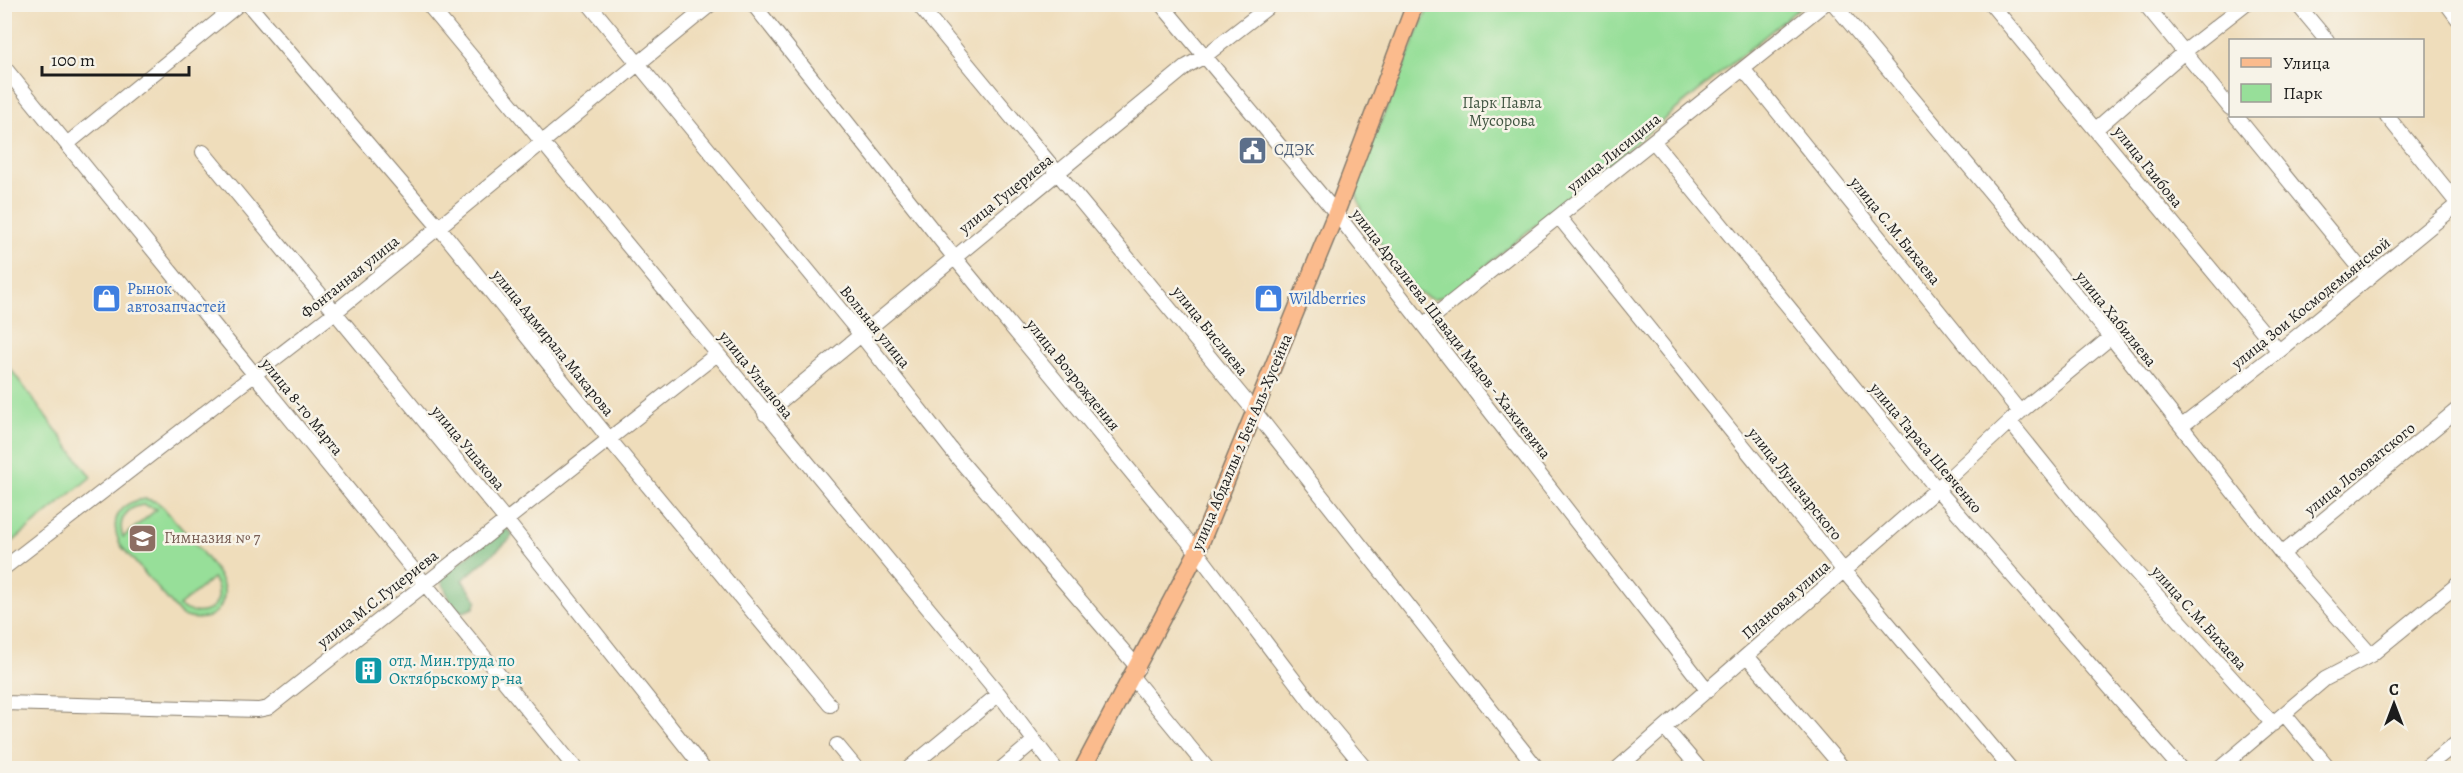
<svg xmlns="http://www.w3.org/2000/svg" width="2463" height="773" viewBox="0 0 2463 773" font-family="Alegreya,serif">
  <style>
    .green { fill: #97df99; stroke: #5a7e5a; stroke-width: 1.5; fill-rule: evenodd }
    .forest { fill: #79be81; stroke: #4a6d4e; stroke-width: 1.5 }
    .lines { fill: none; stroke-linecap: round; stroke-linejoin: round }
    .minor-casing { stroke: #867c6c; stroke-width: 16 }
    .major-casing { stroke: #867c6c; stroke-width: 19 }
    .minor { stroke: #fff; stroke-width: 14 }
    .major { stroke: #fbbb8d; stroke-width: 16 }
    .labels { text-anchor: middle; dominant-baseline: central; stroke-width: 5; stroke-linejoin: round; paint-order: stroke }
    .park-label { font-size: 16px; fill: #415642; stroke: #f7f3e8 }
    .service-label { font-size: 16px; fill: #4e5e75; stroke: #f7f3e8; text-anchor: start }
    .street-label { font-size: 16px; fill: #1c1c1c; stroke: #f7f3e8 }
    .shop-label { font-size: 16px; fill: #366cbe; stroke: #f7f3e8; text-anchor: start }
    .education-label { font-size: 16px; fill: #785e54; stroke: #f7f3e8; text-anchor: start }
    .culture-label { font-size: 16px; fill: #0d838f; stroke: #f7f3e8; text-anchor: start }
  </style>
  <rect width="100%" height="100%" fill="#f7f3e8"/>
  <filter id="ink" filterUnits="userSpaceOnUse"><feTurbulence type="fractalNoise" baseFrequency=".0167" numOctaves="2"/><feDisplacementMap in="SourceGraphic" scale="12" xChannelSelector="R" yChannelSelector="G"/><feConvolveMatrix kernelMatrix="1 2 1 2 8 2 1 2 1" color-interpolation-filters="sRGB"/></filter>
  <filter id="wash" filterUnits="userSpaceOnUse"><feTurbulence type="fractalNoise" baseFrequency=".008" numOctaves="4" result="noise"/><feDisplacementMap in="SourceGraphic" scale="24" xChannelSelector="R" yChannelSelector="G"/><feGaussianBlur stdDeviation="1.35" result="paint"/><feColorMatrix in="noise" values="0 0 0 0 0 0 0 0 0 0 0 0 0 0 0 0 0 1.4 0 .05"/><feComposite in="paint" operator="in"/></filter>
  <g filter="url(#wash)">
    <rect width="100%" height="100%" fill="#efddbb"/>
    <path class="green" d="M1429,5H1803L1454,292L1433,300L1417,292L1367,225L1354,187Z
      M4,360L91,477L5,548H4Z
      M146,499L157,502L163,507C176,523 219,568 223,585C226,594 223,604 217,611C207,621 194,620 182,616L121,546C108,520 118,502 146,499ZM143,505L157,509L123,537C117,520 127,507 143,505ZM213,578C230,604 203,623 179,606Z"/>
    <path class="forest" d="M505,528L513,534L510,539L462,580L477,600L474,608L463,612L453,607L441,580L443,575Z"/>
  </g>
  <g filter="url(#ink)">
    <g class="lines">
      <defs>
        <path id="minor" d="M248,4L438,226L610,440L830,705
          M428,4L999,694L1055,768
          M589,4L861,335L957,457L1138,668
          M753,4L954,257L1197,552L1316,709L1365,768
          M918,4L1255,412L1537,768
          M1161,4L1336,213L1708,691
          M1834,4L2111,337L2282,554L2371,655
          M1991,4L2279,351
          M2145,4L2230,108
          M2297,4L2327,40
          M2447,4L2458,19
          M4,67L575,768
          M1744,70L2020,412
          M2236,116L2369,279
          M2387,116L2458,204
          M2096,129L2184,52L2245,4
          M1654,142L1937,489L2180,768
          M67,144L239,4
          M203,152L506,520L703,768
          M1559,217L1844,571L2010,768
          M1423,325L1824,4
          M765,414L1187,66L1205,56L1272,4
          M2010,422L2089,520L2273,724
          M2182,426L2279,351L2458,204
          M2282,554L2458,409
          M4,568L334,313L711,4
          M1747,656L1843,768
          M1133,678L1207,768
          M4,703L258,710L268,708L717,354
          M2285,715L2329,768
          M1665,728L1699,768
          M837,745L856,768
          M909,768L999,694
          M1002,768L1034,741
          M1618,768L1937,489L2020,412L2111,337
          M2220,768L2325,679L2371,655L2458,584
          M2425,768L2458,742"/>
        <path id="major" d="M1083,768L1197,552L1336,213L1415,4"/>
      </defs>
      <use href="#minor" class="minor-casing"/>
      <use href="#major" class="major-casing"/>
      <use href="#minor" class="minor"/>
      <use href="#major" class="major"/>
    </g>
  </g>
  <defs>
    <symbol id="civic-square" viewBox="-11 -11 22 22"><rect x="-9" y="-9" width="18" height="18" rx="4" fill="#5c6f8a" stroke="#f7f3e8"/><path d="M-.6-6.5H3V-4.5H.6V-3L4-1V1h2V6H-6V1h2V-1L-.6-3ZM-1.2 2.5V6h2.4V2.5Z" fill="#fff"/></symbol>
    <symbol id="shop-square" viewBox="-11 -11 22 22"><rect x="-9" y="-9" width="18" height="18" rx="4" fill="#3f7fe0" stroke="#f7f3e8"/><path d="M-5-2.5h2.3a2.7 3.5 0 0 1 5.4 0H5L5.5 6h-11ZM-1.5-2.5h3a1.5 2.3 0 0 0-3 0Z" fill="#fff"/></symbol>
    <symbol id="school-square" viewBox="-11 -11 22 22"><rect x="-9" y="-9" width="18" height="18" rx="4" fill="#8d6e63" stroke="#f7f3e8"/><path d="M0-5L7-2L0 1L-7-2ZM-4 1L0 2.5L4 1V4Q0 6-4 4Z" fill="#fff"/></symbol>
    <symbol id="building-square" viewBox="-11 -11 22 22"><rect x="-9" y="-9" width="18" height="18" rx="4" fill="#0f9aa8" stroke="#f7f3e8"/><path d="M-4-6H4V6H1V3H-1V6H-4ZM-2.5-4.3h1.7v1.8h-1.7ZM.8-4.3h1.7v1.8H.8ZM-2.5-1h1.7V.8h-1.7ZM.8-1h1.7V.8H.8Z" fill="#fff"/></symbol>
  </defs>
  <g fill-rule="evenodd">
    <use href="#civic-square" x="1236" y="134" width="33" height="33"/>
    <use href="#shop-square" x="90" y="282" width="33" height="33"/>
    <use href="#shop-square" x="1252" y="282" width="33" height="33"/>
    <use href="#school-square" x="126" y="522" width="33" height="33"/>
    <use href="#building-square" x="352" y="654" width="33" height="33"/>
  </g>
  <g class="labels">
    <g class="park-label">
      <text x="1502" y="103">Парк Павла<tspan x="1502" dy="18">Мусорова</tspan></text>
    </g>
    <g class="service-label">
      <text x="1274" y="150">СДЭК</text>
    </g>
    <g class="street-label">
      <text transform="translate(1614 153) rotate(-39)">улица Лисицина</text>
      <text transform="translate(2148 167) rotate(51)">улица Гаибова</text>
      <text transform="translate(1006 194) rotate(-39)">улица Гуцериева</text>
      <text transform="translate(1895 231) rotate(51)">улица С.М.Бихаева</text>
      <text transform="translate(350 277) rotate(-39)">Фонтанная улица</text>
      <text transform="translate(2311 303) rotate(-39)">улица Зои Космодемьянской</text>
      <text transform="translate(2116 319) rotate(51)">улица Хабиляева</text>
      <text transform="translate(875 327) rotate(51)">Вольная улица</text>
      <text transform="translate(1210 331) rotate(51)">улица Бислиева</text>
      <text transform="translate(1451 334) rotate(52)">улица Арсалиева Шавади Мадов - Хажиевича</text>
      <text transform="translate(553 343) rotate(51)">улица Адмирала Макарова</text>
      <text transform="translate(756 375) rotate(51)">улица Ульянова</text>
      <text transform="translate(1073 375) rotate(51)">улица Возрождения</text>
      <text transform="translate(302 407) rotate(51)">улица 8-го Марта</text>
      <text transform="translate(1242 442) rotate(-67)">улица Абдаллы 2 Бен Аль-Хусейна</text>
      <text transform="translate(468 448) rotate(50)">улица Ушакова</text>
      <text transform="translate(1926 448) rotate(50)">улица Тараса Шевченко</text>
      <text transform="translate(2360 469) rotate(-39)">улица Лозоватского</text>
      <text transform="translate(1795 484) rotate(51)">улица Луначарского</text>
      <text transform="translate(378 599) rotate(-38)">улица М.С.Гуцериева</text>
      <text transform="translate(1786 600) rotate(-41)">Плановая улица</text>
      <text transform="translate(2199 618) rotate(48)">улица С.М.Бихаева</text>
    </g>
    <g class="shop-label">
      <text x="127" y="289">Рынок<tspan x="127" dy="18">автозапчастей</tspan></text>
      <text x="1289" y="299">Wildberries</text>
    </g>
    <g class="education-label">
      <text x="164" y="538">Гимназия № 7</text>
    </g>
    <g class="culture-label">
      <text x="389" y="661">отд. Мин.труда по<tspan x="389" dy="18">Октябрьскому р-на</tspan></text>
    </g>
  </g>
  <rect width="2463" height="773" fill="none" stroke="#f7f3e8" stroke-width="24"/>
  <rect x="2229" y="39" width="195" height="78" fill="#f7f3e8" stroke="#9f9d96" stroke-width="1.5"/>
  <rect x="2241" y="58" width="30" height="9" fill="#fbbb8d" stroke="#9f9d96" stroke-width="1.5"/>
  <text x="2283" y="69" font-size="18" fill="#1c1c1c">Улица</text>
  <rect x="2241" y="84" width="30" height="18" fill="#97df99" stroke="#9f9d96" stroke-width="1.5"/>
  <text x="2283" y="99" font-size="18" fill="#1c1c1c">Парк</text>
  <g transform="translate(2394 704)" stroke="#f7f3e8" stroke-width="4.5" paint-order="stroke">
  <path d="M0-4.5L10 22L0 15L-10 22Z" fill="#1c1c1c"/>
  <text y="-9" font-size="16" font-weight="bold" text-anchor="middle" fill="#1c1c1c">С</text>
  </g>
  <path d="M42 66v9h147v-9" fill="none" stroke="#1c1c1c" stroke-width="3"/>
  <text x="51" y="66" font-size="18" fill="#1c1c1c" stroke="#f7f3e8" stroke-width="4.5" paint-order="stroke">100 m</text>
</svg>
